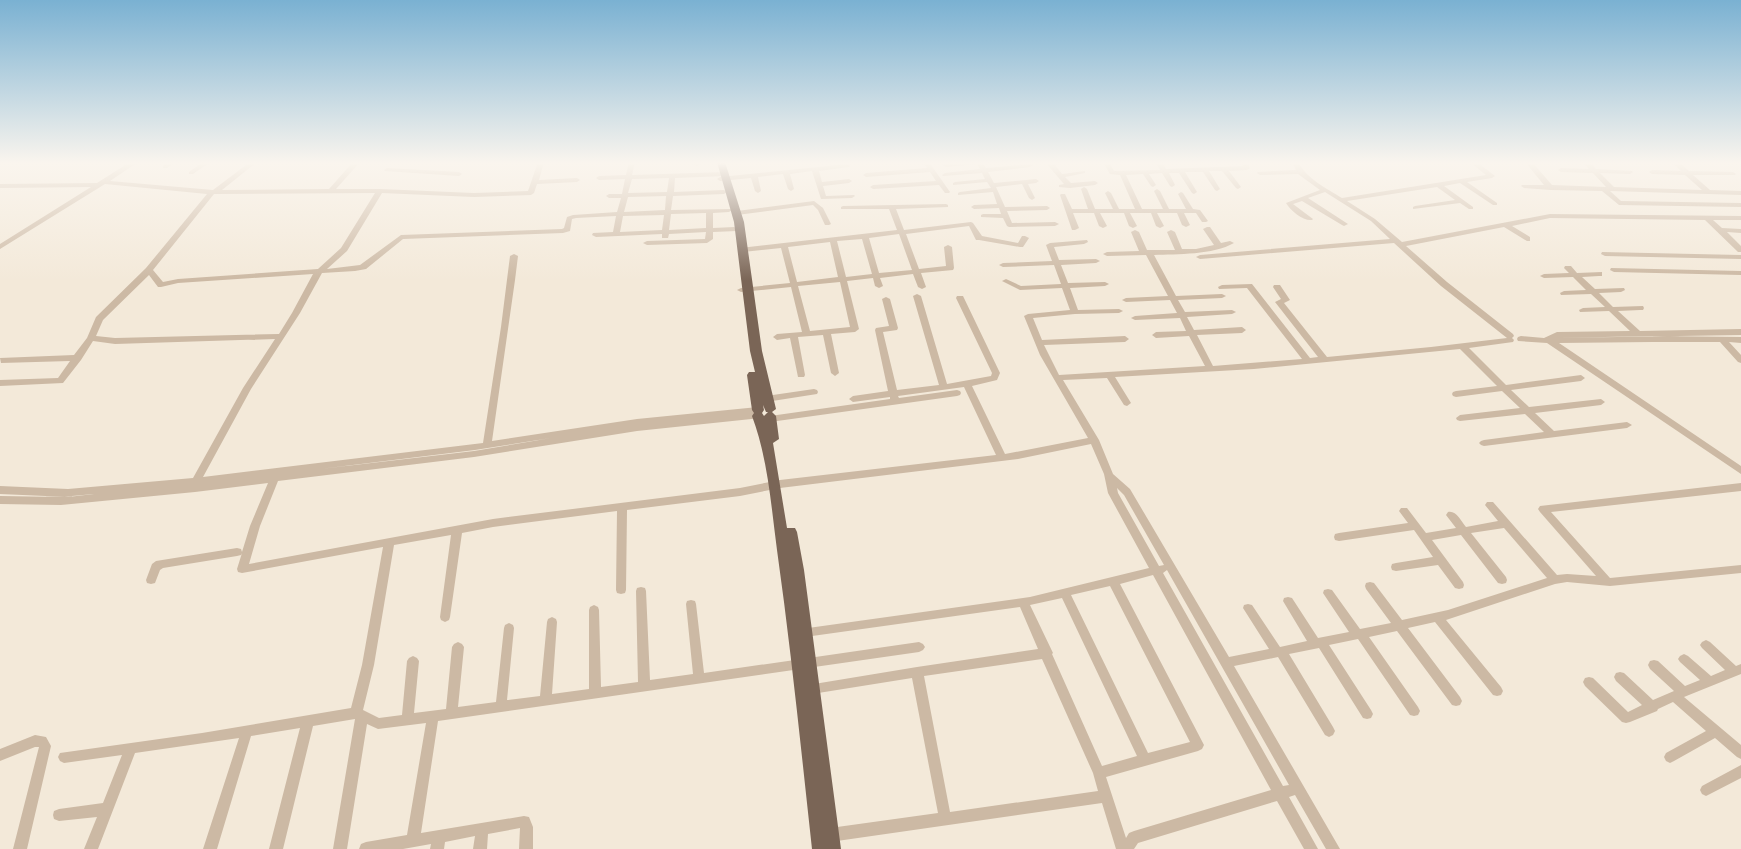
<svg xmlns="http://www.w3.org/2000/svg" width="1741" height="849" viewBox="0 0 1741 849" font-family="'Nunito Sans',sans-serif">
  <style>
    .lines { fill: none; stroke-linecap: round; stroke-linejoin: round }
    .minor { fill: #ccb9a4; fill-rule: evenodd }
    .major { fill: #7a6556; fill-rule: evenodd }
  </style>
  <rect width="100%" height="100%" fill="#f3e9d9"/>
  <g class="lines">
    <path class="minor" d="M130,162H138L110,181L213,190L250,162H257L222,190L329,189L353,162H360L336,189H380L474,193L528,191L538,162H544L539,180L577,178L580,180L577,182L537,184L534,193L531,195L474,197L382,193L347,251L327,269L360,265L401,235L562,229L564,228L567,217L573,215L617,212L621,198H609L606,196L609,194H622L625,179L599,180L596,178L599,176L626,175L629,162H635L632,175L725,172L728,174L725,176L675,178L674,192L724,190L727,192L724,194L673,196L671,210L731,209L732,210L729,212L713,213V228L734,227L738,229L737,231L713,232V239L707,243L647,245L643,243L647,241L705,239L706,232L669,234L668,238H662V234L596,237L592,235L593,233L613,232L616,216L576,218L572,219L570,231L563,233L403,239L366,269L355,271L322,273L300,313L251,389L203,477L483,443L501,327L510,256L514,254L518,256L515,280L492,441L637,419L758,407L762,410L758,413L762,416L761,418L637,431L474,457L278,481L260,526L249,564L493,519L740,488L780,480L996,455L964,387L898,396L899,398L957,390L960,391L961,393L960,395L957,396L770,422L767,421L766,419L767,417L770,416L890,399V397L853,402L849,399L853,396L888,391L875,330L876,328L889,326L882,299L886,297L890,299L898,328L897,330L883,332L897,390L939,385L913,296L917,294L921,296L947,384L991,376L992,373L956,298L957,296H963L1000,373L997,380L972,386L1005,454L1088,438L1040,355L1024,316L1028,314L1070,310L1062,288L1020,290L1002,281L1006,279L1021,286L1061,284L1054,265L1003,267L999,265L1003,263L1052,261L1046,245L1050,243L1087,240L1088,242L1084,244L1054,247L1059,260L1096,259L1100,261L1096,263L1061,265L1068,283L1105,282L1109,284L1105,286L1070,288L1078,310L1119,309L1123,311L1119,313L1075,314L1033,318L1042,340L1125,336L1129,339L1125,342L1044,345L1059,375L1205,366L1189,336L1156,338L1152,335L1156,332L1186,331L1180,318L1135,320L1131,318L1135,316L1177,313L1170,300L1126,302L1122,300L1126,298L1168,296L1146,255L1107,256L1103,254L1107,252L1139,251L1131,232L1135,230L1139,232L1147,250H1175L1167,232L1171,230L1175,232L1182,249H1196L1214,245L1203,229L1207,227H1210L1221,243L1230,241L1234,243C1213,255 1177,254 1154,255L1176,296L1222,294L1226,296L1222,298L1178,300L1185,312L1232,310L1236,312L1232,314L1187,317L1194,330L1242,327L1246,330L1242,333L1197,335L1213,366L1302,359L1247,288L1219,289L1218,287L1222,285L1252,284L1310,358L1318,357L1275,302L1281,299L1273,287L1274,285H1280L1290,300L1284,303L1327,357L1431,347L1507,338L1441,286L1394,243L1200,259L1196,257L1200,255L1390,239L1371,221L1325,192L1308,198L1348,224L1344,226L1342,225L1302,201L1293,204L1313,219L1312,220C1303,221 1291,211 1286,203L1320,190L1298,174L1260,175L1257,173L1258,172L1296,170L1292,162H1298C1307,179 1326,188 1342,198L1486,175L1470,162H1477L1495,176L1492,178L1467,182L1497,203V205H1493L1460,183L1444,186L1473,207V209H1469L1460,203L1413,209V207L1415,206L1455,200L1437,187L1347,201L1375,219L1402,242L1550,214L1741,216V220H1713L1722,228L1741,229V233L1727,232L1741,246V252H1738L1705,220L1550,218L1512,226L1530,237V241H1527L1504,227L1406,246L1447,282L1513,334L1514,336L1512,338L1514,340L1513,342L1469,348L1506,385L1581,375L1585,378L1581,381L1511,390L1529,407L1601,399L1605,402L1601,405L1535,413L1554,431L1627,422L1632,425L1627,428L1484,446L1481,445L1479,443L1481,441L1484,440L1544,432L1525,414L1460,421L1457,420L1456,418L1460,415L1520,408L1502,391L1456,397L1453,396L1452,394L1453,392L1456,391L1497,386L1460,349L1254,369L1115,377L1131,403L1127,406L1124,405L1107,378L1063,380L1099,440L1113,474L1130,489L1229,657L1269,649L1243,608L1244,605L1248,604L1252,605L1280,647L1307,641L1283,601L1284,598L1288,597L1292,598L1318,638L1349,632L1323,593L1324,590L1328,589L1332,590L1360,629L1391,623L1366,589L1365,586L1366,583L1370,582L1374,583L1402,620L1448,610L1547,578L1504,528L1471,533L1506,577L1507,580L1506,583L1502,584L1498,583L1461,535L1432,540L1463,582L1464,585L1463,588L1459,589L1455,588L1438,565L1396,571L1392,570L1391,567L1392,564L1396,563L1433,557L1414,530L1339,541L1335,540L1334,537L1335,534L1339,533L1408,523L1399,511L1401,508H1407L1426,533L1456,528L1446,515L1448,512C1456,510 1461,521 1466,527L1498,521L1485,505L1487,502H1493L1557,575L1567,574L1596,576L1540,512L1538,509L1540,506L1741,483V491L1551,512L1610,578L1741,565V573L1610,586L1567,582L1555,584L1446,620L1501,687L1503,691L1501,695L1497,696L1493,695L1435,622L1408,628L1460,697L1462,701L1460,705L1456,706L1452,705L1397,631L1369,637L1418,707L1420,711L1418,715L1414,716L1410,715L1358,639L1329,645L1371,710L1373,714L1371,718L1367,719L1363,718L1319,648L1289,654L1333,727L1335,731L1333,735L1329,737L1325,735L1278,657L1234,666L1340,849H1326L1295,795L1289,797L1318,849H1304L1277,801L1138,843L1134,849H1116L1102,803L830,842L825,840L823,835L825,830L830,828L938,813L912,678L812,694L808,693L806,689L808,685L917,667L1038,649L1020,607L805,637L801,635L799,632L801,629L1030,597L1149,568L1108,493L1104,474L1091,444L1018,459L780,488L740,496L627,510L626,590L625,593L621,594L617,593L616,590L617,511L493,527L462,533L450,617L449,620L445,622L441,620L440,617L451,535L394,545L374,665L363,710L379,718L402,715L407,661L409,658L413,656L417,658L419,661L414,713L446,709L452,647L454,644L458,642L462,644L464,647L458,707L496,702L504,628L505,625L509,623L513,625L514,628L507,700L540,696L547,622L548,619L552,617L556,619L557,622L552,694L589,689V610L590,607L594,605L598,607L599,610L601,687L638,682L636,591L637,588L641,587L645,588L646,591L650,680L693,674L686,604L687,601L691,600L695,601L696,604L704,673L919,642L923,644L925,647L923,650L919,652L438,721L421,833L524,816L529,817L533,827V849H519L520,828L488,834L487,849H473L475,836L445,842L444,849H430L431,844L403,849H359L361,844L366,842L407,835L426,723L378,729L367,724L347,849H333L355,719L313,726L283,849H269L300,728L251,736L217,849H203L239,738L135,753L98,849H84L97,817L59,821L54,819L53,815L54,811L59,809L103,803L122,755L64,763L60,761L58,757L60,753L202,733L351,708L362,665L383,547L242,573L238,572L237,569L242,553L241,555L237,556L163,568L160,570L155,583L151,584L147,583L146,580L152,564L156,561L237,548L241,549L242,552L250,526L268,483L195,492L61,505L0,504V496L61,497L94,494L68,497L0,494V486L68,489L193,478L243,388L275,339L115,344L93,341L81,360L63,383L0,386V380L58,378L70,361L1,363L0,358L74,355L87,338L96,317L146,268L207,194L105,184L0,249V244L91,187L0,188V184L97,183ZM669,178L667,192L628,193L632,179ZM375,193L341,248L318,269L178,279L163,282L153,270L214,194ZM666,196L665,210L624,212L628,197ZM706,213V228L669,230L671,214ZM664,215L662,230L620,232L623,216ZM313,274L292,313L279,334L115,338L96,336L103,320L149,275L158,287H161L178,283ZM551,438L474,451L320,469L475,450ZM1117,488L1124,495L1164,565L1159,566L1118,493ZM1167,570L1289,785L1283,786L1163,573ZM1153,575L1271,790L1134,831L1129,833L1126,838L1106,777L1198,751L1202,749L1204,745L1120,584ZM1110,586L1190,742L1148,753L1071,595ZM1062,598L1137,756L1102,766L1052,654L1053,653L1030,605ZM1042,659L1093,773L1098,791L950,812L924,676Z
      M168,162H176L167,168H163V166Z
      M203,162H210L193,174H189V172Z
      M691,162H699L700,164L697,166Z
      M923,162H929L950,192L949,193H945L939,185L873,189L870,187L873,185L936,181L930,172L866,177L863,175L866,173L927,168Z
      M956,162H982L986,168L1032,164L1033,165L1030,167L988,172L994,183L1036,179L1039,181L1036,183L1028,184L1035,198L1032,200L1029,198L1022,184L996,187L1005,207L1047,206L1050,208L1047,210L1007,211L1012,223L1055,222L1059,224L1055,226L1009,227L1007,226L1003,218L981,217V215L983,214H1001L999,208L974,209L971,207L974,205L997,204L993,192L958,195V193L960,192L991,188L987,182L953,185V183L955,182L985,179L982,173L943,176L942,175L945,173L980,169L977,164L946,167L943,165L946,163Z
      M1045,162H1068L1055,165L1062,174L1085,171V173L1065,177L1071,183L1095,181L1098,183L1095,185L1070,188L1059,187V185L1064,184Z
      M1103,162H1109L1114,171L1160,170L1156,162H1162L1166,169L1243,166L1241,162H1247L1250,168L1247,170L1229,171L1241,187L1238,189L1236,188L1222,171H1209L1220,189L1217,191L1215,190L1203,172H1185L1197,192L1194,194L1192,193L1179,173H1169L1175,185L1172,187L1170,186L1162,173L1149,174L1156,185L1153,187L1151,186L1143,174L1126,175L1142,209H1163L1154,191L1157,189L1160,191L1169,209H1186L1178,194L1181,192L1183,193L1193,209L1200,210L1208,221L1206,222H1202L1196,213H1184L1190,225L1186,227L1182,225L1177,213H1157L1164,226L1160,228L1156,226L1151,213H1130L1137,226L1133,228L1129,226L1124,213H1100L1107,226L1103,228L1099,226L1094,213H1073L1079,228L1075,230H1072L1060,195L1061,194H1065L1072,209H1088L1081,189L1084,187L1087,189L1095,209H1113L1105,193L1108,191L1111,193L1119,209H1135L1120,175L1110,174Z
      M1525,162H1532L1552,185L1606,187L1593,173L1561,172L1558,170L1561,168L1589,169L1583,162H1590L1596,169L1632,171L1633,172L1630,174L1600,173L1614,187L1702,190L1685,175L1652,174L1649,172L1652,170L1681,171L1672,162H1679L1689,171L1733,172L1736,174L1735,175H1693L1710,190L1741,191V195L1610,191L1621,201L1741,203V207L1619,205L1602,191L1551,190L1524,188L1521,186L1522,185H1544Z
      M847,164L850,166L849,167L819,171L822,182L849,179L852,181L849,183L823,186L826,196L854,195L855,196L852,198L821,199L812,171L790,174L794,189L791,191L788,189L783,174L758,177L761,191L758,193L755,191L751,178L720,181L717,179L720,177Z
      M387,168L459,172L462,174L459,176L385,171L384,170Z
      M814,201L823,208L831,224L829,225H825L818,210L813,205L737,215L734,213L737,211Z
      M946,204L948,205V207L896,209L904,230L971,222L973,223L982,236L1018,243L1022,236H1025L1029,238L1023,247H1020L979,240H976L969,226L906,234L919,269L946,266L944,247L948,245L952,247L954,268L953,270L921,273L926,287L922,289L918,287L913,274L880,278L883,286L879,288L875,286L873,278L847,281L859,329L855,332L831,334L839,373L835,376L831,373L823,335L798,337L805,375L804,377H798L790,338L777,340L773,337L777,334L802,332L791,287L741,292L737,290L741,288L790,283L781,248L743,252L739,250L740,248L897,230L889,209H841V207L843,206ZM899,234L912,270L879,273L869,238ZM862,239L872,274L846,277L837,241ZM830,242L838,277L797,282L788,247ZM840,282L850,327L810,331L798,286Z
      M1602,252L1741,255V259L1605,256L1601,254Z
      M1565,266H1571L1577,273L1602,272V276H1599L1582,277L1595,289L1624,288L1625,290L1621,292L1599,293L1613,307L1643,306L1644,308L1643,310H1640L1618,311L1640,331L1741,329V335L1556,338L1652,336L1741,337V343L1729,342L1741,355V363L1738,362L1720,342H1652L1559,343L1741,466V474L1547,343L1518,341L1517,339L1518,337L1521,336L1544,338L1557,332L1630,331L1609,311L1580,312L1579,310L1583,308L1605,307L1591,294L1561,295L1560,293L1564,291L1586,290L1573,277L1544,278L1540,276L1544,274L1569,273L1564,268Z
      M1611,268L1741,271V275L1614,272L1610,270Z
      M814,389L817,390L818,392L817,394L766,402L762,399L766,396Z
      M1706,640L1710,642L1736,666L1741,664V674L1684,697L1741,745V759L1737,757L1715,738L1674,761L1670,763L1666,761L1664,757L1666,753L1706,731L1673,702L1658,709L1657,711L1630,722L1626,723L1622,722L1585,686L1583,682L1585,678L1589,677L1593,678L1628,712L1642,705L1616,681L1614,677L1616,673L1620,672L1624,673L1653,700L1674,691L1650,669L1648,665L1650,661L1654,660L1658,661L1685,686L1700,680L1680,662L1678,659L1680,656L1684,654L1688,656L1711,676L1725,670L1702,648L1700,645L1702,642Z
      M35,735L46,737L51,746L27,849H13L39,747H35L0,761V749Z
      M1741,765V778L1710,794L1706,796L1702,794L1700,790L1702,786Z"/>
    <path class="major" d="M717,162H725L744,222L762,351L776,409L772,412L776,416L779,439L773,443L787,528H795L797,532L804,570L841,849H812C801,749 791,649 777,550C771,505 768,459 752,416L754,413L752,410L747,375L749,372H755L750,351L734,222ZM763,405L766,412H768L764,416L762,413L764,410Z"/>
  </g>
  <linearGradient id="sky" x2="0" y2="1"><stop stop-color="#7ab1d2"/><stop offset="0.58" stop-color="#faf5ee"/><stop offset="1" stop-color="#faf5ee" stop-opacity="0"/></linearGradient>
  <rect width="1741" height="281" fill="url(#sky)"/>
</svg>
